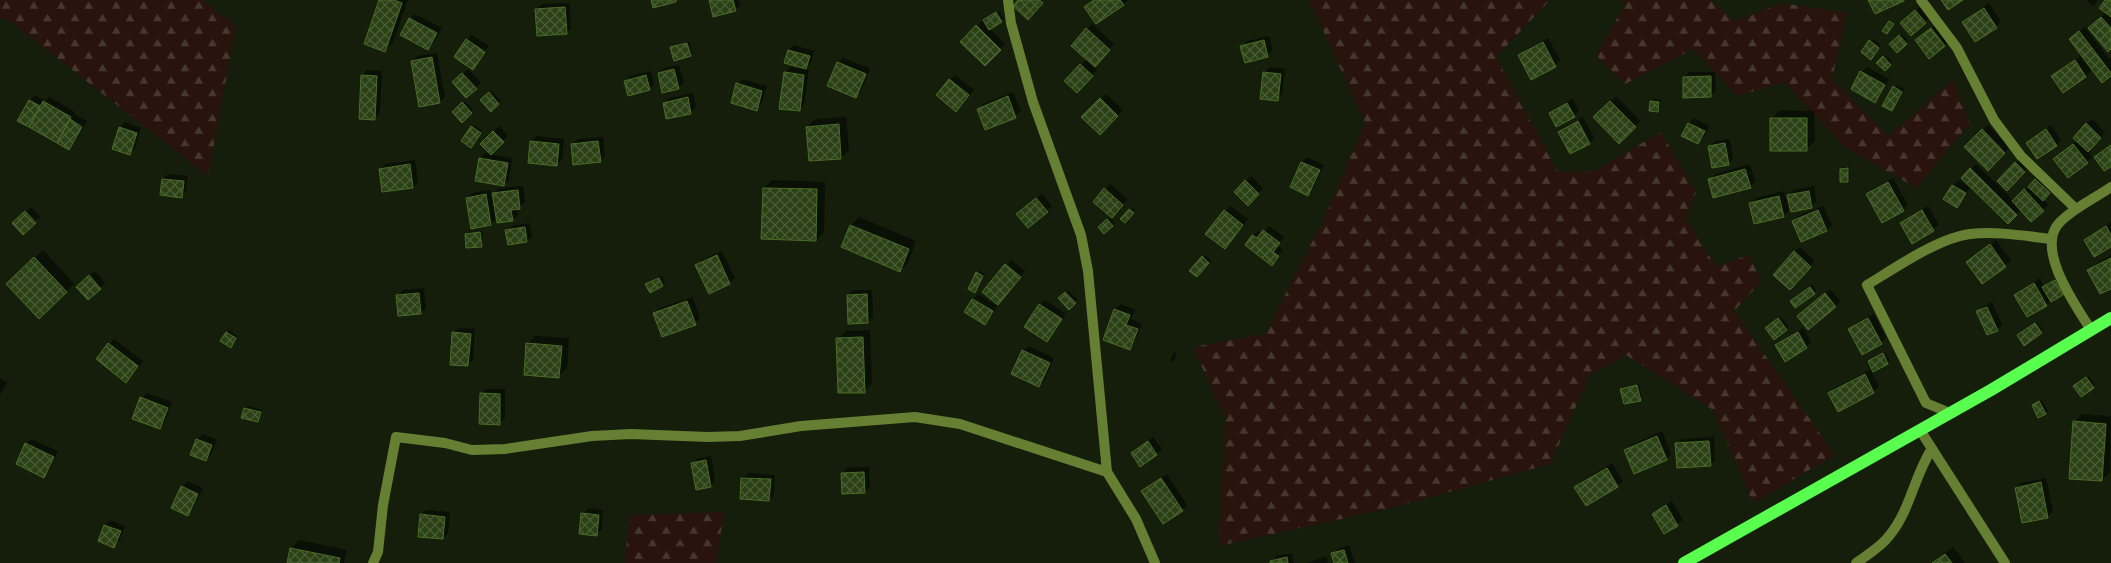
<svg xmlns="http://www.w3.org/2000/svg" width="2111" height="563" viewBox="0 0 2111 563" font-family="Rubik,sans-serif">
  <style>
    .forest { fill: url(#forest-firs) }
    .shadow { fill: #0007 }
    .building { fill: url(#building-cross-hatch); stroke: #496d25 }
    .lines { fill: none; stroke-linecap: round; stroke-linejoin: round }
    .street { stroke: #658032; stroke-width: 10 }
    .primary { stroke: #59ff4e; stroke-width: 12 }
  </style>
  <defs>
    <pattern id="forest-firs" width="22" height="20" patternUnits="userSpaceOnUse" patternTransform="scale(1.25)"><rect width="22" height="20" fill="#28140d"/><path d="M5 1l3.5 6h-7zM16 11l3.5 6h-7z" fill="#47372f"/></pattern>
    <pattern id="building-cross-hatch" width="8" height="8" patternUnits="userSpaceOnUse" patternTransform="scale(1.25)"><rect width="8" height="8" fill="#2a4015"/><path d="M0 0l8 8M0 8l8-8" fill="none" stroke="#495d36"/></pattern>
  </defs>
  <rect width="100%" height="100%" fill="#141e0a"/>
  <path class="forest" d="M0,0H202L236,26L208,176L7,19H0Z
    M1309,0H1550L1496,57L1558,172L1594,171L1661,132L1696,192L1686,219L1716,267L1748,255L1762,281L1734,311L1835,455L1753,503L1713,410L1626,355L1590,375L1550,464L1395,507L1219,546L1225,418L1193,347L1265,334L1323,221L1365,122Z
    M1620,0H1710L1735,21L1782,3L1847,13L1832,79L1888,136L1953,80L1970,123L1916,188L1842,145L1785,82L1737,96L1693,49L1625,84L1596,55L1625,5Z
    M724,512L716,563H625L629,515Z"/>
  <path class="shadow" d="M381,0H408L393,42L385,50Z
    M710,0H739L740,5L735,10Z
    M1093,0H1128L1123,4L1086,7Z
    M2088,0H2098L2094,6L2087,2Z
    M2107,0H2111V15H2109L2111,17V47L2094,23L2107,12Z
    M570,3L571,28L566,33L536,9L542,4Z
    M1989,3L2001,22L1996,27L1963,22Z
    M1921,6L1930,17L1912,34L1907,18Z
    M999,11L1004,19L989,28L1005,44L985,65L962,42L982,21L987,26L984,20Z
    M415,14L442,28L433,44L428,49L410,19Z
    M1092,24L1114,44L1094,67L1097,70L1077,91L1066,81L1087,59V29Z
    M1937,24L1950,40L1944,46L1922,35Z
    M2085,27L2109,59L2111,57V75L2083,56L2081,57L2091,71L2086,76H2053L2082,55L2076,34Z
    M1902,34L1908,41L1897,51L1891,44Z
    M472,35L489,46L473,68L467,40Z
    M1269,36L1273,50L1268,55L1245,61L1242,47L1247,41Z
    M1548,38L1560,60L1555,66L1520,55L1525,50Z
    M1873,39L1881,45L1873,56L1862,52Z
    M689,41L692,53L690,55L672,48Z
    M794,45L814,51L811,62L806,68L789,50Z
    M437,53L445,97L440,102L412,62L417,56Z
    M1886,55L1892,62L1885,69L1878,63Z
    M843,58L870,68L861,92L856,97L838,63Z
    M679,65L684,83L678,88L659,73L664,68Z
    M790,67L809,70L804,105L799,110L785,73Z
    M1270,67L1285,69L1282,94L1277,99L1264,72Z
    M1867,67L1889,79L1880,96L1875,101L1861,72Z
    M468,69L481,83L466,96L454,82Z
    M367,70L382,71L380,113L374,119L362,75Z
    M651,71L654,84L649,89L625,82L630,76Z
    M1689,72H1715L1716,91L1710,96L1684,77Z
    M955,75L974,90L961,105L950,80Z
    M743,79L767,86L761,104L756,110L737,84Z
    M1896,85L1904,89L1894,108V87Z
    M491,91L501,101L491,111L481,100Z
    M1013,92L1021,111L1015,116L978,109L983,104Z
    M693,93L696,107L690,113L664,103L669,98Z
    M1106,94L1123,110L1100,134L1083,117Z
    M35,95L45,101L49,97L75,112L74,114L87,121L74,143L69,148L19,120L30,100Z
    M1616,96L1640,121L1619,142L1595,117Z
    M1573,99L1579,111L1574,116L1551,113L1556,108Z
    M1654,99L1661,100L1660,108L1658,110L1652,101Z
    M465,101L473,110L462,121L453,112Z
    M1780,110L1814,111L1815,141L1807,149L1772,118Z
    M846,117L849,150L841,158L807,127L815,119Z
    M1583,117L1594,138L1589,143L1560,132L1565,127Z
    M1694,118L1709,126L1703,138L1698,143L1689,123Z
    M2092,119L2105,132L2088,151L2092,157L2087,162L2060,154L2078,140L2086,124Z
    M125,122L141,128L135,148L130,153L120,128Z
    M474,125L482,131L473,145L472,127Z
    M1988,125L2010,147L1988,169L1966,147Z
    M2051,125L2061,140L2056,145L2027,143Z
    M499,126L508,136L491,153L482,144Z
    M537,136L564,139L562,160L556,165L531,141Z
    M603,137L605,156L600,161L572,144L578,139Z
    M1730,139L1733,159L1728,164L1709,146L1715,141Z
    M485,153L512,158L509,180L503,185L480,158Z
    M1307,157L1324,165L1313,189L1308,194L1291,186L1302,162Z
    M2021,158L2030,166L2007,189L1999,181Z
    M415,160L418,182L413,187L380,169L385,164Z
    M1750,164L1755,181L1750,187L1710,179L1715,174Z
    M1976,164L2014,201L2038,178L2051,190L2043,199L2048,205L2031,220L2021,209L2008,222L1963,178Z
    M1844,167H1849L1850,179L1847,181L1841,169Z
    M168,174L188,176L186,191L181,196L163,179Z
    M1251,176L1263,188L1248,204L1235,192Z
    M1893,178L1908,205L1903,210L1867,194L1873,189Z
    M772,180L825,182L824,232L816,240L764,188Z
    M1958,180L1970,188L1956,207L1944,199Z
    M1110,184L1127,199L1117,211L1105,189Z
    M523,186L525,202L517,208L518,215L513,220L497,217L491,224L467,198L472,193L491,190L492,195L499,188Z
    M1814,186L1816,201L1811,207L1789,195L1794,190Z
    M1784,191L1789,211L1783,216L1750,203L1756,198Z
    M1042,194L1052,206L1047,211L1023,209Z
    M1230,206L1248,219L1230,242L1207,234Z
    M1823,206L1832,225L1827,230L1801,241L1793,222L1798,216Z
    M1928,206L1939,225L1912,242L1901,223Z
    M31,207L40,217L23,234L14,223Z
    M1132,208L1135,210L1125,222L1122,219Z
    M859,217L916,241L908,263L900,271L851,225Z
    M1110,218L1115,223L1104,232L1100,228Z
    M2111,222V245L2086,240L2091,235Z
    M529,223L532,236L527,241L506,231L512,226Z
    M1269,226L1284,237L1278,246L1283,250L1277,259L1246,245L1258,231L1262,233Z
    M482,231L483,243L481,246L466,234L468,232Z
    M1996,240L2011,261L1982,282L1967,262Z
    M1800,247L1815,261L1795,283L1794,252Z
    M43,250L74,284L39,317L8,284Z
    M722,251L735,278L730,283L697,265L702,260Z
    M1205,255L1211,260L1197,276L1191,271Z
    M2111,255V287L2089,271L2097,263Z
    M1011,260L1025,271L1003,298L984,292Z
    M95,271L105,283L88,299L83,281Z
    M980,271L985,274L977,289V273Z
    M662,276L665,283L650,292L649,282Z
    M2040,278L2044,287L2057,279L2064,292L2028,316L2016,295Z
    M1812,285L1816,290L1814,293L1794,299Z
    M424,288L426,308L421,313L397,296L403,290Z
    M1830,289L1840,301L1835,307L1804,311Z
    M854,290H872L873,317L868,322L848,295Z
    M1068,290L1078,300L1069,308L1060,298Z
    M978,294L997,306L994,311L974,298Z
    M693,297L700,318L695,323L655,314L660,308Z
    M1045,300L1066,314L1047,341L1040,305Z
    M1992,302L2002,325L1997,330L1978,312L1983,307Z
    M1121,304L1135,310L1131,319L1142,324L1134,343L1129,348L1104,339L1115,309Z
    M1874,314L1886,338L1881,343L1850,329L1855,324Z
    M1781,317L1789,327L1786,329L1769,326Z
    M2037,322L2043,330L2041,332L2021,333Z
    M459,328L475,329L473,360L468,365L453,333Z
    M1803,328L1811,342L1806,347L1777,346Z
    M229,330L237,336L233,344L227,333Z
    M870,330L872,383L864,391L838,339L846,331Z
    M535,336L569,338L567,368L559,376L528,344Z
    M114,339L143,361L126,381L109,344Z
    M1028,346L1054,358L1044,381L1038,386L1023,351Z
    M1174,352L1177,353L1175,359L1173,361H1170Z
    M1885,352L1890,361L1874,370L1869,361Z
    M1870,370L1879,386L1873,392L1838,410L1830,393L1835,388Z
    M2089,376L2095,385L2093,387L2077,384Z
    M0,378L7,383L0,395Z
    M1639,384L1642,397L1640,399L1622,389L1624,387Z
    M486,389H505V418L499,424L481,394Z
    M147,393L172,402L165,422L159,428L142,398Z
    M2042,400L2048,411L2045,413L2033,405Z
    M248,406L262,410L258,421L245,409Z
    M2082,414L2111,416L2110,472L2102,480L2074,422Z
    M1662,431L1671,454L1666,459L1625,450L1631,445Z
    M203,434L217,440L211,455L206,460L192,454L197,440Z
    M1153,437L1162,449L1156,454L1133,453Z
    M1714,437L1715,460L1710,465L1676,444L1682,439Z
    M31,439L58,451L49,471L44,476L26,444Z
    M711,456L715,481L710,486L693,463L698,458Z
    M1612,463L1623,481L1617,486L1576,487L1581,482Z
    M869,467L870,487L865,492L842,474L847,468Z
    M748,473L775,475L774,495L769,500L742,478Z
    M1167,474L1187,505L1182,510L1143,491Z
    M2046,478L2053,511L2048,516L2016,488L2021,483Z
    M187,481L203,488L193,509L188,514L182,487Z
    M1672,501L1683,520L1665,532L1654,514Z
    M588,508L603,510L602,529L596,534L583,514Z
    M426,510L450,512L448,533L443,538L421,515Z
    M110,520L125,526L119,541L114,546L99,541L105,525Z
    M299,540L347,550L344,563H288L291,548Z
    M1349,545L1355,563H1335L1332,554L1338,549Z
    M1953,547L1965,563H1933L1939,557Z
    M1292,553L1294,563H1272L1276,556Z
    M1326,556L1328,563H1306H1307Z"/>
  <path class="building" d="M379,0H394L402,3L385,52L364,44Z
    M651,0H676V2L653,8Z
    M709,0H733L736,11L713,17Z
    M1018,0H1039L1043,3L1028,20L1013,6Z
    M1094,0H1120L1124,5L1096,24L1084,7Z
    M1868,0H1904V1L1875,14Z
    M1941,0H1963L1948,10Z
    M2105,0H2111V17L2099,8Z
    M565,7L567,34L537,36L535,9Z
    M1984,8L1997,28L1975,42L1962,22Z
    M1915,10L1926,23L1911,36L1900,23Z
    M996,12L1002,22L989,30L983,20Z
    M2101,17L2111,28V49L2108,52L2088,28Z
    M409,18L437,33L428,50L400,35Z
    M1889,21L1894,24L1887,34L1882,31Z
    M976,25L1001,50L985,66L960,42Z
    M1086,28L1110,50L1095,67L1071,46Z
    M1931,28L1945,46L1929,59L1915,40Z
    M2079,31L2111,73V76L2102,83L2069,39Z
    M1899,35L1907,44L1897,53L1889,44Z
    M466,39L485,52L473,70L454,57Z
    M1264,40L1268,57L1245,63L1240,46Z
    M1869,40L1879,48L1871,60L1861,52Z
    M1543,42L1556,67L1531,80L1518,55Z
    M687,43L691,56L674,61L670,47Z
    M788,50L810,56L806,69L784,63Z
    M1883,56L1891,65L1885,71L1876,63Z
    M432,57L440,103L419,107L411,61Z
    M2075,60L2086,77L2063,93L2051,76Z
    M837,62L866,74L856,98L827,86Z
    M1080,64L1093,76L1077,93L1064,81Z
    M674,69L679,89L662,93L658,73Z
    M1860,71L1885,85L1875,103L1851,89Z
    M784,72L804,75L800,111L779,109Z
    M1263,72L1281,74L1278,101L1260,99Z
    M462,73L477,89L466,98L452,82Z
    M361,75L377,76L375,120L359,119Z
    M646,75L650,90L628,96L624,81Z
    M1711,76V97L1683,98V77Z
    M949,79L969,95L956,112L936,95Z
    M736,83L762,91L757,111L731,103Z
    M1893,86L1902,92L1892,111L1882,106Z
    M489,92L499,104L491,112L480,100Z
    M1008,96L1016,118L985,130L977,109Z
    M688,97L691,114L666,119L663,103Z
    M1100,98L1118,116L1100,135L1081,117Z
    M29,100L40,106L29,127L17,121Z
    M43,101L71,117L57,143L29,127Z
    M1610,101L1636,127L1619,144L1593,117Z
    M1650,101L1659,102L1658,112L1649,111Z
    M462,102L472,113L462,123L452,112Z
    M1567,103L1575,117L1556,127L1549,113Z
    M1770,118H1807V151H1770Z
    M70,119L82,127L69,150L57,143Z
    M1578,121L1590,144L1570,154L1558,132Z
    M1688,123L1705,131L1698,144L1681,136Z
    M2086,123L2101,138L2088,152L2073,138Z
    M839,124L841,159L809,161L806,127Z
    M471,126L481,133L471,148L461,141Z
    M119,127L137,133L130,155L112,149Z
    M1982,129L2005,153L1988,171L1964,147Z
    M2046,129L2057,146L2037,159L2026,143Z
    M493,131L504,142L491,155L480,144Z
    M530,141L559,144L557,166L528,163Z
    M598,141L601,162L573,165L571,144Z
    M1725,143L1729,165L1712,168L1708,146Z
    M2073,144L2088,163L2068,178L2053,159Z
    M2111,145V167L2104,171L2094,157Z
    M479,158L508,163L504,186L475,181Z
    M1301,162L1320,170L1308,196L1290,187Z
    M2015,162L2025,172L2007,191L1997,181Z
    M410,164L413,188L382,192L379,169Z
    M1848,168V182H1840V169Z
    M1970,168L2017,215L2008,224L1961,178Z
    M1745,169L1751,188L1713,198L1708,179Z
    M162,179L184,181L182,198L160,195Z
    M2035,179L2050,193L2043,201L2028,187Z
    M1245,180L1259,194L1248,206L1234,192Z
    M1888,182L1904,211L1882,223L1866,194Z
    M1952,185L1966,193L1957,208L1943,199Z
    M763,188L817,189L816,241L761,239Z
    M1104,188L1123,205L1112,218L1093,202Z
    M2024,189L2044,211L2031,222L2012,201Z
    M518,190L520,209L511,210L513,221L497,223L492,193Z
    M1809,191L1812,208L1791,212L1787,195Z
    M486,194L491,225L471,229L466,198Z
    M1779,196L1784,217L1754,224L1749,203Z
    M1036,198L1048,212L1028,228L1016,214Z
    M1129,209L1134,213L1125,223L1120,219Z
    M1224,210L1243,225L1225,249L1205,234Z
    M1818,210L1827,231L1801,242L1792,221Z
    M1922,210L1934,231L1912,244L1900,223Z
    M25,211L36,223L23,235L12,223Z
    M1107,219L1113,226L1104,234L1098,227Z
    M850,225L909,249L900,272L841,247Z
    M2106,226L2111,235V247L2094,257L2084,240Z
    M525,227L527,242L508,245L505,230Z
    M1263,230L1280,243L1273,252L1279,256L1272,266L1245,245L1252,235L1257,238Z
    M480,232L482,247L466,248L465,234Z
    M1990,244L2006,267L1982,284L1966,262Z
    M1794,251L1811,267L1790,290L1773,275Z
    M717,255L730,284L709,294L695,265Z
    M1202,256L1209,263L1197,277L1189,271Z
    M34,257L67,292L39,319L6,284Z
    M2111,258V289L2100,294L2087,270Z
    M1005,264L1021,277L998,305L982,292Z
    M976,272L983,276L975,293L968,289Z
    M89,275L101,289L88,300L76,287Z
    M659,278L663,286L650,293L645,284Z
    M2055,280L2063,295L2051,302L2042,287Z
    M2034,283L2047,306L2027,317L2014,295Z
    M1810,287L1815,294L1795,308L1790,301Z
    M1065,292L1076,303L1069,310L1058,298Z
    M419,293L421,314L398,316L396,295Z
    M1825,293L1836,307L1808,330L1797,316Z
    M867,294L868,323L848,324L847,295Z
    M972,299L993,311L985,325L964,312Z
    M687,301L696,325L662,337L653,313Z
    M1039,304L1062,319L1047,342L1024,327Z
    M1987,307L1998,331L1987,335L1976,311Z
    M1114,309L1130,315L1126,325L1138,329L1130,350L1103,340Z
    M1778,318L1787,330L1774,340L1765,328Z
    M1868,318L1882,344L1862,355L1848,329Z
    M2035,323L2042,333L2024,346L2017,335Z
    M226,332L236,338L231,348L220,341Z
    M452,332L471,334L468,366L450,365Z
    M1798,332L1807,348L1785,362L1775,345Z
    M863,337L865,393H838L836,338Z
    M108,343L138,366L126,383L96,359Z
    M526,343L562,346L559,378L524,375Z
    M1022,350L1050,363L1039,387L1011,374Z
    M1883,353L1888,364L1873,372L1868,361Z
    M1865,374L1874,393L1838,412L1828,393Z
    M2086,377L2094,388L2081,397L2073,386Z
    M1637,385L1641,401L1624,404L1620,389Z
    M480,393L500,394V425L479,424Z
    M140,397L168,408L160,429L132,419Z
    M2039,401L2046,414L2038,418L2032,405Z
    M244,408L261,412L258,422L241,418Z
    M2073,421L2106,424L2102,481L2069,479Z
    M1657,436L1667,460L1634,474L1624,450Z
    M196,439L212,445L206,461L190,455Z
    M1148,441L1157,455L1140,467L1131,453Z
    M1709,441L1711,466L1677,468L1675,443Z
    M25,443L54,457L44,478L16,464Z
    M706,460L711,487L696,490L691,463Z
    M1607,468L1618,487L1586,506L1574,487Z
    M864,472L865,493L842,494L841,473Z
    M741,478L771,479L769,501L740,499Z
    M1161,478L1183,511L1163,524L1141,491Z
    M2041,482L2048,518L2022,523L2015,488Z
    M181,486L198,494L188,516L171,508Z
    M1666,505L1678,526L1664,534L1652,514Z
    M581,513L599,515L597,536L579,534Z
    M420,514L445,517L443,539L418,537Z
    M104,525L121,531L114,548L98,541Z
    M290,548L340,558L339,563H287Z
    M1344,550L1348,563H1334L1331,553Z
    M1945,554L1952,563H1932Z
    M1287,557L1288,563H1270V561Z"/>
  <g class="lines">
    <path class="street" d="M1008,0L1011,23L1033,102L1081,235L1088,271L1107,472L1136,519L1155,563
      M1921,0L1957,48L1994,120L2021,156L2075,208
      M2091,330C2076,306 2034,248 2060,222C2075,207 2094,199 2111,187
      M1950,413L1926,403L1867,285C1895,268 1938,238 1970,234C1998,231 2025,236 2051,239
      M1920,430L2005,563
      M373,563L378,552L383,505L396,437L445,443L472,450L505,449L592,436L631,434L708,437L740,436L801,426L915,417L960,424L1107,472
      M1856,563C1867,555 1881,547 1889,536C1910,511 1914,477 1931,450"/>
    <path class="primary" d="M1684,563L1991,390L2111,318"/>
  </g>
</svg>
